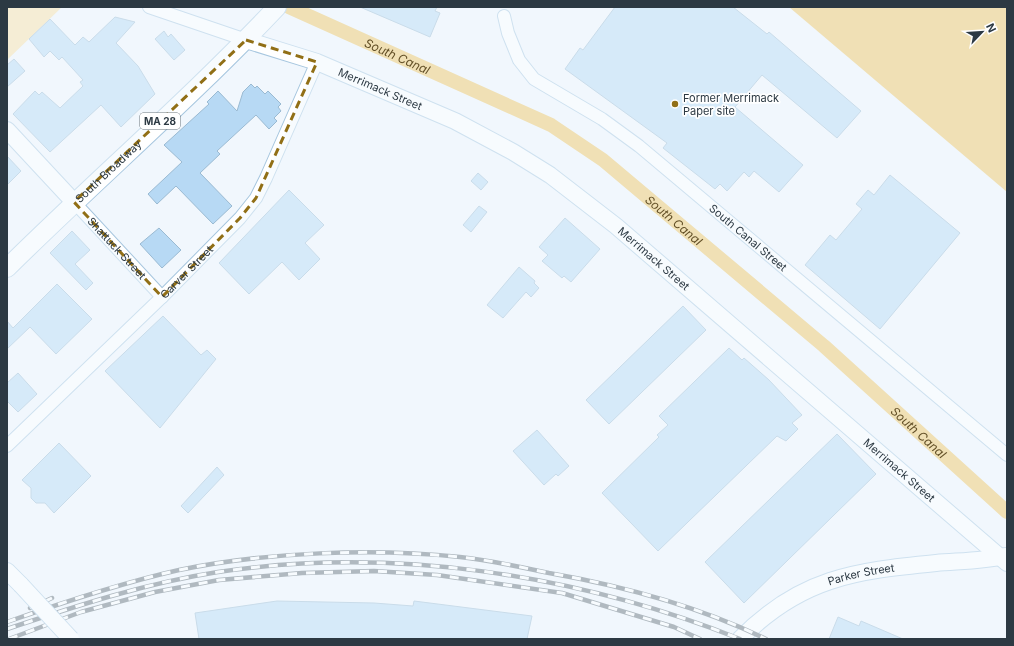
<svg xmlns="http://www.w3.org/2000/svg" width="1014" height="646" viewBox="0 0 1014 646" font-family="Inter,sans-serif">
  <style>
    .green { fill: #fadfa5 }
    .water { fill: #efc35d }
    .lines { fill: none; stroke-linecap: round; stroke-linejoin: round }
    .canal { stroke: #efc35d; stroke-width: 14 }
    .building { fill: #b7d9f4; stroke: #9abad2 }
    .minor-casing { stroke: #a6c6df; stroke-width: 14 }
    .secondary-casing { stroke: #a6c6df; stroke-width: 18 }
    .primary-casing { stroke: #a6c6df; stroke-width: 20 }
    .minor { stroke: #fff; stroke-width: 12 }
    .secondary { stroke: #fff; stroke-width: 16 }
    .primary { stroke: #fff; stroke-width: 18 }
    .rail-casing { stroke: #636e77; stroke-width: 4.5 }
    .rail { stroke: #fff; stroke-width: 3; stroke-dasharray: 9; stroke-linecap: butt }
    .secondary-bridge-casing { stroke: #a6c6df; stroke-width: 18; stroke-linecap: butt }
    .secondary-bridge { stroke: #fff; stroke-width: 16 }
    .marked { fill: none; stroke: #916f16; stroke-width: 3; stroke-dasharray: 8 5; stroke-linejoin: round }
    .poi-dot { fill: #916f16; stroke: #fff; stroke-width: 1.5 }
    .labels { text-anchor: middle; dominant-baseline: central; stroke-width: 3.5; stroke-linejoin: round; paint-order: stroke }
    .shield { fill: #fff; stroke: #6b747b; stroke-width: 1 }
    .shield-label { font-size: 10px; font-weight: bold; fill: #2c3943 }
    .street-label { font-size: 11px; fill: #2c3943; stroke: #fff }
    .poi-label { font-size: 11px; fill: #2c3943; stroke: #fff; text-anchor: start }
    .water-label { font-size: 12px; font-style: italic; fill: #624f26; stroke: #fff }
  </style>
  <rect width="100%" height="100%" fill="#f1f7fd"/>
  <path class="green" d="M7,7H62L7,60Z"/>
  <path class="water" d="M789,7H1007V192Z"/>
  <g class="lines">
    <path class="canal" id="s1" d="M289,7L551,125L603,160L824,346L1007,512"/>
  </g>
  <path class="building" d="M360,7H437L435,11L440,13L430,37Z
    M615,7H733L767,34L769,32L861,111L837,138L762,75L735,107L803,165L779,192L754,171L749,177L744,172L727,191L720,184L715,189L663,148L667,143L565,69L580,48L583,50Z
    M115,17L135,22L116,43L138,66L155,94L121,127L101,105L50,152L13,114L35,91L39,95L42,92L60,108L83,86L80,82L83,80L62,57L59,60L50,51L44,57L29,39L50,19L75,45L83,37L89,42Z
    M164,31L168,37L171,34L185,50L174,60L155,39Z
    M14,59L25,71L7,87V65Z
    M251,84L255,88L257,86L265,94L268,91L281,104L278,107L281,111L274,118L277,121L269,129L256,115L217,151L220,154L200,173L232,206L213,224L176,186L157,204L148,194L182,162L164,145L209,104L207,102L218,91L237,111L243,92Z
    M7,156L21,171L7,185Z
    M478,173L488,182L481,190L471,181Z
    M890,175L960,233L880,329L805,265L830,235L836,240L862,209L856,204L868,190L874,195Z
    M289,190L324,225L305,243L320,259L299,280L282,262L249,294L219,263Z
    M479,206L487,212L471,232L463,225Z
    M565,218L600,249L571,282L564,276L562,278L542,261L548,255L539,247Z
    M159,228L181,250L162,268L140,244Z
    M72,231L90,250L75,264L93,283L86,290L50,253Z
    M519,267L535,281L534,283L539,288L531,297L526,292L503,318L487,305Z
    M57,284L92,319L56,354L30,327L7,349V321L13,328Z
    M683,306L706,330L609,424L586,400Z
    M163,316L201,355L207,350L216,359L160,428L105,371Z
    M729,348L742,360L744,358L769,380L802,415L792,423L798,429L786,441L777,436L658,551L602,493L659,437L657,435L668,425L659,416Z
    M18,373L37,394L18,412L7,401V383Z
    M537,430L569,466L558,476L556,474L544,485L513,451Z
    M837,434L876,474L744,603L705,562Z
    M59,443L91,476L54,513L45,503H36L31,498V488L22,480Z
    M217,467L224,475L188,513L181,506Z
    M277,601L374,603L413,606L414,601L532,616L527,639H199L195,613Z
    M838,617L859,626L861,621L903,639H829Z"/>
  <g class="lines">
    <defs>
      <g id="minor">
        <path d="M149,7L246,40"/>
        <path id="s2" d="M504,16L508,33L519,60L534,79L602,119L639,146L1007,455"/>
        <path id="s3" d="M74,202L162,297"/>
        <path id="s4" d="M7,446L162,297L240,218L256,198L266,178L317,62"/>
      </g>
      <g id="secondary">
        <path id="s5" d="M246,40L317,62L455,121L513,152L550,175L616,226L1007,563"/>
        <path d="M7,130L74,202"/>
        <path d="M7,571L21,585"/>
        <path id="s6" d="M740,639C800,578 854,571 936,563C959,561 983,561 1005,556"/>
      </g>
      <g id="primary">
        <path id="s7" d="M7,268C96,180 191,98 277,7"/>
      </g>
    </defs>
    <use href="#minor" class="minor-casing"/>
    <use href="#secondary" class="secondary-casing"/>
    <use href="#primary" class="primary-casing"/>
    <use href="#minor" class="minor"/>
    <use href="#secondary" class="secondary"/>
    <use href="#primary" class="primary"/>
    <defs>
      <path id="rail" d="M30,608L52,598
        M7,622C64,602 121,583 179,570C267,552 372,548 460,557C490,560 520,567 549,573C623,586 698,606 766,639
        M7,629C76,606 146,583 218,572C393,546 576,574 740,639
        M9,639L81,612L155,592L219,580L302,573L374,571L437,575L562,593L674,627L700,639"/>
    </defs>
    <use href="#rail" class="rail-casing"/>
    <use href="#rail" class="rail"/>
    <defs>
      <path id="secondary-bridge" d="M21,585L71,639"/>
    </defs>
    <use href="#secondary-bridge" class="secondary-bridge-casing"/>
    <use href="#secondary-bridge" class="secondary-bridge"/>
  </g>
  <path d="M0 0H1014V646H0ZM246,40L317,62L256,198L240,218L162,297L74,202Z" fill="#f1f7fd" fill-opacity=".55" fill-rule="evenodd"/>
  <path class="marked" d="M246,40L317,62L256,198L240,218L162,297L74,202Z"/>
  <circle class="poi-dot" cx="675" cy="104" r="4"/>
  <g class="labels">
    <rect class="shield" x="140" y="113" width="40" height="16" rx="3"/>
    <g class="shield-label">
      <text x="160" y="121">MA 28</text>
    </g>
    <g class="street-label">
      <text stroke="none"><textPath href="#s5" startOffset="143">Merrimack Street</textPath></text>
      <text stroke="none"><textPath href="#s7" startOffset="140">South Broadway</textPath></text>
      <text stroke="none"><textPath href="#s2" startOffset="338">South Canal Street</textPath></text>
      <text stroke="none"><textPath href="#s3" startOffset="63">Shattuck Street</textPath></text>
      <text stroke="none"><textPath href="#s5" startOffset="467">Merrimack Street</textPath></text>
      <text stroke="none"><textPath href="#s4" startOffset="250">Carver Street</textPath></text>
      <text stroke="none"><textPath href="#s5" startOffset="791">Merrimack Street</textPath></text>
      <text stroke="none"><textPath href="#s6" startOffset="140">Parker Street</textPath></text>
    </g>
    <g class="poi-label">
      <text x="683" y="98">Former Merrimack<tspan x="683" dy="13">Paper site</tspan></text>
    </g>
    <g class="water-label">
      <text stroke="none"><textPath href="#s1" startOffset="119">South Canal</textPath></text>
      <text stroke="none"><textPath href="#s1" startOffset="443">South Canal</textPath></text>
      <text stroke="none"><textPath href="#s1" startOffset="767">South Canal</textPath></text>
    </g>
  </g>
  <rect width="1014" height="646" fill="none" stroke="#2c3943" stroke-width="16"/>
  <g transform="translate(982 32) rotate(65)" stroke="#ffffff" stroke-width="3" paint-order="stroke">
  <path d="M0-3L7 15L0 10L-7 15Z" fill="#2c3943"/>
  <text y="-6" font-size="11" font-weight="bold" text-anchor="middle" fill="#2c3943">N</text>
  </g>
</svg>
